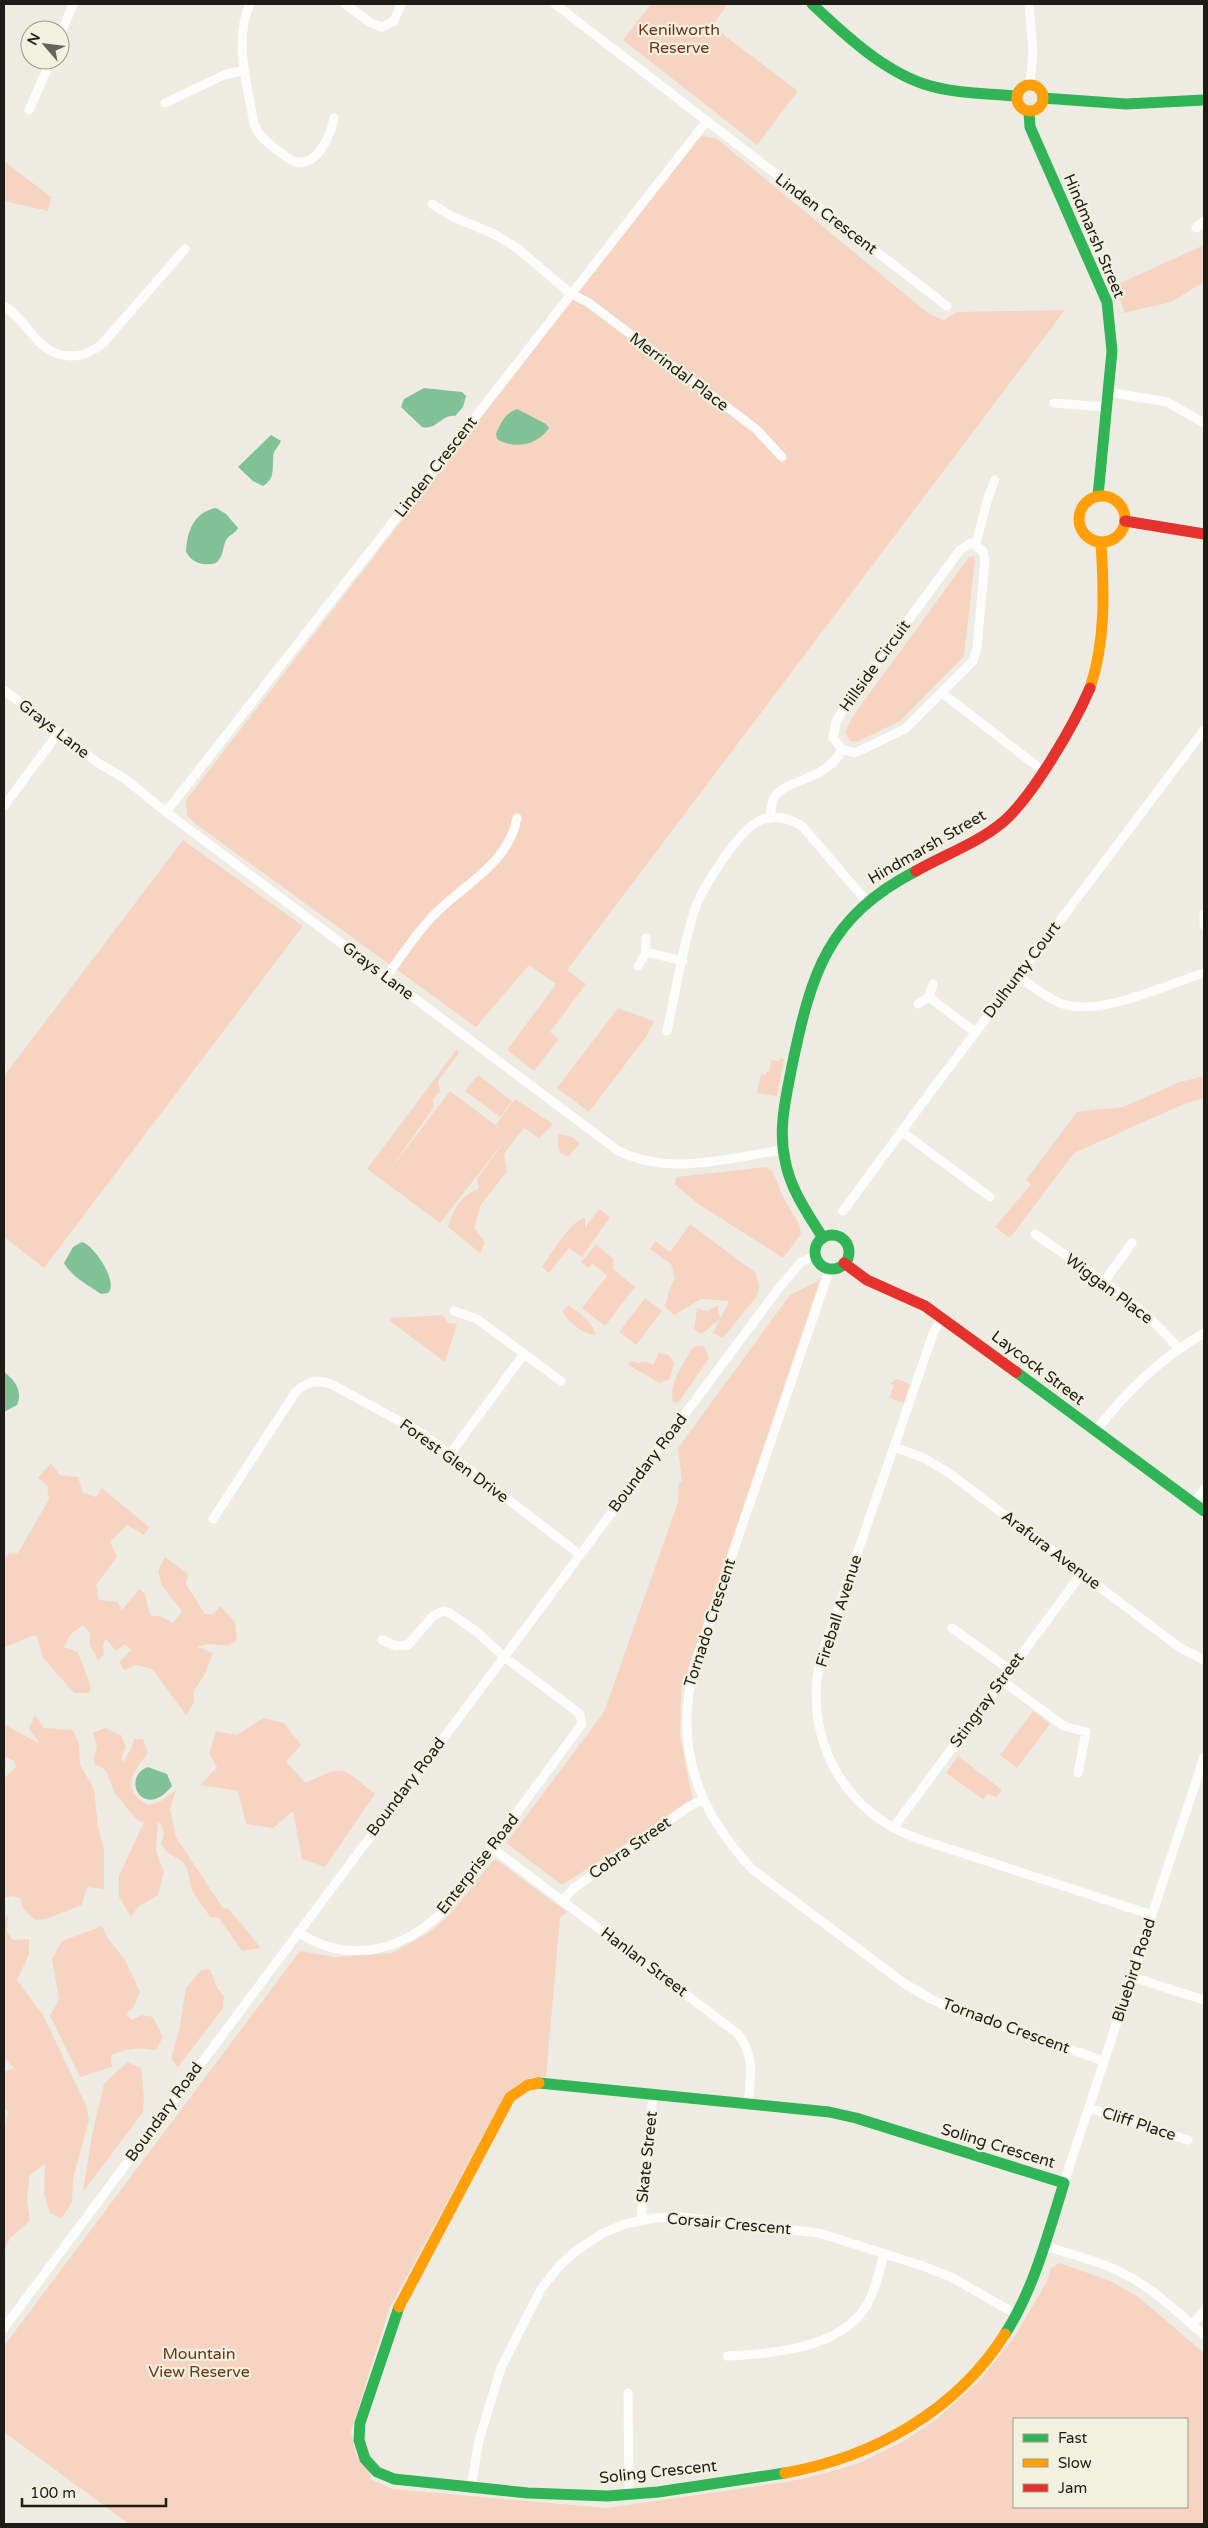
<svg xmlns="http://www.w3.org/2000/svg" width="1208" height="2528" viewBox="0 0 1208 2528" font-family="'Varela Round',sans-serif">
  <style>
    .green { fill: #f7d4c2; fill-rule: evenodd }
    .water { fill: #80c198 }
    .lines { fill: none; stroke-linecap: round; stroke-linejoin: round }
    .street { stroke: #fcfcfb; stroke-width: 9 }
    .fast { stroke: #30b455; stroke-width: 11 }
    .slow { stroke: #ff9f0a; stroke-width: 11 }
    .jam { stroke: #e5322d; stroke-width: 11 }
    .labels { text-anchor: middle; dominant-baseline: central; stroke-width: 4.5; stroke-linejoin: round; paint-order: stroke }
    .park-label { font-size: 16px; fill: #6c3319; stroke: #f2f0de }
    .street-label { font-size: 16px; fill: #1d1c16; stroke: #f2f0de }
  </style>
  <rect width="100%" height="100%" fill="#eeece2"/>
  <path class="green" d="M651,4H728L712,26L798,91L757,145L623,40Z
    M703,136L717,139L929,314L944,320L957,312L1065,310L567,970L586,984L550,1032L559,1039L534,1071L507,1050L556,984L529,965L476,1027L197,825L187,816L186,800L694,142Z
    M4,161L51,197L48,211L4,201Z
    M1204,245V282L1171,302L1124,313L1116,285Z
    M974,556L975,560L964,656L900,721L857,742L850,741L845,732L853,716L969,557Z
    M183,840L303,926L44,1268L4,1237V1076Z
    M618,1008L654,1021L646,1037L589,1112L557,1088Z
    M457,1049L459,1053L438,1081L440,1091L433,1100L434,1107L389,1171L450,1091L502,1130L496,1124L515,1099L553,1124L539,1138L524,1128L504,1154L507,1172L481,1204L474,1228L485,1242L480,1253L448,1227C454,1208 460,1197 479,1188L477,1179L509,1135L440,1223L367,1169Z
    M780,1058L784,1059L777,1096L757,1093L761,1074L766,1075V1072L770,1071L771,1061L768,1059L779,1061Z
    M478,1075L512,1101L500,1117L465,1091Z
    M1204,1076V1098L1184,1104L1074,1153L1010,1238L995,1227L1031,1184L1026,1180L1077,1112L1123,1107L1180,1082Z
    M558,1134L572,1137L580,1143L568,1157L560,1153L558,1145Z
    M766,1167L773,1172L783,1197L799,1224L801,1234L783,1258L697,1203L674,1184L677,1177Z
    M599,1209L610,1217L582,1257L569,1248L549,1273L542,1267C551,1255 570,1220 585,1218V1228Z
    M690,1224L756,1273L759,1287L757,1296L723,1338L713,1333L720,1319L702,1334L694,1330L697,1308L707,1311L718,1305V1313L721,1318L729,1301L701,1299L674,1315L665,1306L670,1288L675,1278L671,1264L650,1249L655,1241L670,1252Z
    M596,1245L614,1259L613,1269L635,1287L605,1326L582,1308L607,1276L592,1263L589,1268L581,1262Z
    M820,1280L681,1690L680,1737L693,1800L562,1885L506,1843L604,1712L678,1502L679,1483L682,1482L678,1448L790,1295Z
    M645,1298L662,1311L636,1345L619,1332Z
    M568,1305C577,1310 596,1325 595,1335C585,1335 566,1321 562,1311Z
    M443,1315L448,1323L457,1324L445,1362L390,1321L391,1318Z
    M704,1346L709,1358L679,1402H673C668,1382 684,1364 693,1347Z
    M659,1353L669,1355L674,1363L670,1379L659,1383L627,1364L631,1361L638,1363L647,1362L653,1365Z
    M897,1379L910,1384L904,1403L889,1398L894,1385L890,1384Z
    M51,1463L60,1475L78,1477L83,1493L96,1497L102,1488L149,1527L144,1535L127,1525L110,1542L117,1557L96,1585L99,1600L118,1602L122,1610L139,1589L145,1594L150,1615L162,1617L173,1623L182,1611L162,1586L158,1571L165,1557L188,1574L186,1584L205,1614H214L220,1606L235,1622L237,1640L229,1646L209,1644L197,1647L213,1653L206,1672L194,1691V1703L186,1715L152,1669L137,1665L124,1670L119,1662L131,1650L125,1644L116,1651L106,1639L103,1644L104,1655L98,1660L90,1645V1633L83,1625L71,1634L64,1647L78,1652L91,1687L89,1693H74L43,1658L37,1635C25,1637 16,1644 4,1647V1559L8,1554L18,1553L49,1499L47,1486L38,1478Z
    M1033,1711L1050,1724L1017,1768L1000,1755Z
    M35,1715L44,1728L73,1730L79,1744L80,1764L94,1789L98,1827L104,1850V1889L87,1887L82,1905L46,1919L35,1920L23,1908L20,1898L11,1896L4,1898V1778L16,1767L14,1761L4,1756V1724L40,1744L29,1728Z
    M263,1718L284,1723L301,1745L286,1762L306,1783C345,1763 341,1767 375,1794L325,1867L302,1859L293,1811L273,1828L246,1824L238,1791L200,1785L217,1767L209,1753L216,1731L237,1735Z
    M104,1728L121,1735L126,1747L121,1759L123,1762L131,1749L134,1739H143L148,1753C133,1772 119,1790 148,1805L161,1801L176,1790L170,1809L176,1837L223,1908L229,1909L261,1948L242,1951L219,1918L210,1917L192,1891L187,1868L183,1862L167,1852L161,1844L164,1835L161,1823H158L156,1851L164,1872L158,1895L138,1907L131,1917L119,1897V1876L144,1822L138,1821L115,1794L106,1771L102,1767L95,1765L94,1757L97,1747L93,1733Z
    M958,1756L1002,1790L997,1797L987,1794L983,1799L946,1773Z
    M493,1860L498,1861L567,1912L560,1918L546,2077L530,2078L507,2091L389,2309L351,2432L356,2454L372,2475L370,2479L393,2489L607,2508L787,2482L826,2473L857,2464L904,2441L936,2420L979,2381L1015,2336L1047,2281L1051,2268L1060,2263L1110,2281L1137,2296L1204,2353V2524H129L4,2432V2346L300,1951L335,1957L392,1953L430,1932L452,1912ZM1014,2419H1187V2507H1014Z
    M8,1914L7,1931L13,1940L29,1939V1954L17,1980L43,2015L86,2105L89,2120L73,2179L72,2202L61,2219L50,2213L44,2193L45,2164L30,2175L27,2198L30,2221L10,2238L4,2252V2128L8,2113L4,2107V2072L14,2068L4,2058V1919Z
    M102,1926L107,1937L125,1960L140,1992L133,2008L126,2014L132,2020L142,2015L153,2017L163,2037L156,2050C139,2047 127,2048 111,2055L112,2067L80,2077L50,2016L59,1999L52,1959L62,1941Z
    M210,1969L217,1988L224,1996L223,2008L178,2067L171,2059L179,2031L186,1988L201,1970Z
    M127,2062L141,2068L144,2097L143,2112L83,2192L92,2135L104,2084Z"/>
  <path class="water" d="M424,388L462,392L466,396L463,407L455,416C442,414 436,431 422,427L401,407L404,399Z
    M517,409L546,424L549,428C538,445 514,450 497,439L496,434C501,423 505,413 517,409Z
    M271,435L281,441C279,445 276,449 274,452C271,465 277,478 263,486L253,481L238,467Z
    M216,508L226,514L238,528C235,534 229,535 226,540C222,549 224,556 216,563C204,566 193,564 186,552C187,531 194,512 216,508Z
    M82,1242C95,1246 119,1283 108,1293L101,1294C88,1285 72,1277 64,1263L73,1247Z
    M4,1372C15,1380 23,1391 17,1405L4,1412Z
    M148,1767L167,1774L172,1786C143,1822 120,1777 148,1767Z"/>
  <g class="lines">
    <path class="street" d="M250,4C233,40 248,87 254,124C258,136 267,142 277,150C283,154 289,161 297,162C318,166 331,134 334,118
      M345,4L371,23L382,27L394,21L401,4
      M555,4L947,306
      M1029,4L1033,51L1030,85
      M60,36L73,4
      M165,103L224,75L245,70
      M29,110L51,60
      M432,204L451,216L494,234L517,248L570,293L589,303L756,429L782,457
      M1196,228L1204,221
      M4,306C30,321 36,356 71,356C83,356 94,351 103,343L185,249
      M1108,392L1167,402L1204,423
      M1054,403L1106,407
      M971,543L983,551L985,560L977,648L973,661L905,729L855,753L842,749L833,738L836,722L845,706L960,550Z
      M976,544L987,501L995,480
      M4,690L98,763L124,778L166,812L617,1150C669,1177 728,1158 782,1150
      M942,693L1042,770
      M4,806L59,732
      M166,812L706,122
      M770,818C771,811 771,804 774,798C785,778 827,782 842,749
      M1204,914V925
      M646,952L683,961
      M638,966L646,953V938
      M1018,976C1031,985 1044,997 1060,1003C1098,1018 1165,985 1204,973
      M386,977C403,954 418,930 439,910C469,881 508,863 517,818
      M929,997L975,1032
      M918,1004L929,997L933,984
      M667,1031C676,991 682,948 695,909C703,887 738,831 759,821C774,814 789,818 802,826L867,902
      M901,1131L990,1197
      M843,1211L929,1094L1204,730
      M1035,1234C1083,1268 1141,1303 1178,1348
      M830,1268L694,1667C674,1747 697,1810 752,1869L905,1984L931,1999L957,2011L1104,2061
      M1103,1283L1132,1243
      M454,1311L477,1319L561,1381
      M942,1317L933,1334L820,1661C803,1736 843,1812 916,1838L1152,1915
      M1096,1431C1126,1391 1161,1358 1204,1333
      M894,1447L924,1458L949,1473L1179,1647L1204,1660
      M450,1454L524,1354
      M1194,1503L1204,1489
      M213,1519L295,1393C306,1381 319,1379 333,1385L423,1434L579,1554
      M952,1628L1009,1669
      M1001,1680L1064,1726L1086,1732L1078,1773
      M893,1828L1082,1573
      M491,1847L737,2033C755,2054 751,2077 748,2103
      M562,1901L574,1888L688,1807L702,1800
      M298,1932C350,1967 407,1950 448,1906L582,1724L580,1715L575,1710L503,1656L476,1631L448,1612L443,1611L433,1616L408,1645L396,1646L382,1640
      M1132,1977L1204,2000
      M1089,2108L1188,2140
      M1064,2183L1204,1757
      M641,2220L653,2095
      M1044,2246C1067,2253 1092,2259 1114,2269C1149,2284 1176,2311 1204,2335
      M1192,2325L1204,2311
      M4,2328L779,1288L801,1262L816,1255
      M727,2356C770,2354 838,2349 865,2308C875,2292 879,2272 884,2254
      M628,2393L629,2495
      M471,2487L479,2440L501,2368L541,2289L560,2265L576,2251L603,2233L625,2224L654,2218L679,2217L819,2233L923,2266L951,2277L1016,2314"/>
    <path class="fast" d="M812,4C844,34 882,70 924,84C954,94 986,93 1016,96
      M1043,98L1126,104L1204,100
      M1029,112L1030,127L1107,302L1112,351L1098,496
      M815 1252a17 17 0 1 1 34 0a17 17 0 1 1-34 0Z
      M823,1238C808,1214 790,1189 785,1160C778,1128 786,1097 792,1066C811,974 827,917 916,871
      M1016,1372L1204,1511
      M539,2083L829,2112L856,2118L1064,2183C1048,2234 1034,2289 1005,2334
      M399,2307L360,2423L359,2440L365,2459L377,2472L394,2479L528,2493L608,2496L658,2492L785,2473"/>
    <path class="slow" d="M1017 98a13 13 0 1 1 26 0a13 13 0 1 1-26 0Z
      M1079 519a23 23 0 1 1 46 0a23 23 0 1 1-46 0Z
      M1090,688C1106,640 1104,591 1101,542
      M399,2307L510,2097L528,2085L539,2083
      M785,2473C874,2457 956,2411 1005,2334"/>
    <path class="jam" d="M1125,521L1204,534
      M916,871C944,855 978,843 1003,822C1033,796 1074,725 1090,688
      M844,1263L867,1280L925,1306L1016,1372"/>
  </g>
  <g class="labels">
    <g class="park-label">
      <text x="679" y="30">Kenilworth<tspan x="679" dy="18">Reserve</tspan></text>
      <text x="199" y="2354">Mountain<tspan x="199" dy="18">View Reserve</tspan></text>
    </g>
    <g class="street-label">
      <text transform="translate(826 214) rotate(37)">Linden Crescent</text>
      <text transform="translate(1094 236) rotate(67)">Hindmarsh Street</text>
      <text transform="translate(679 372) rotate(37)">Merrindal Place</text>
      <text transform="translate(436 467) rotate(-52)">Linden Crescent</text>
      <text transform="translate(875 666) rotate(-54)">Hillside Circuit</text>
      <text transform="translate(54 729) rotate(38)">Grays Lane</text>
      <text transform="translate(927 847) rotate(-30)">Hindmarsh Street</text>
      <text transform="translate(1022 970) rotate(-53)">Dulhunty Court</text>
      <text transform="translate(378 971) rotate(37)">Grays Lane</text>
      <text transform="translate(1109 1289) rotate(37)">Wiggan Place</text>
      <text transform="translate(1038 1368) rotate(37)">Laycock Street</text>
      <text transform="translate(454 1461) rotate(36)">Forest Glen Drive</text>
      <text transform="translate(648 1463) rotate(-53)">Boundary Road</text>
      <text transform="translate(1051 1550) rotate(37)">Arafura Avenue</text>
      <text transform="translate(839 1611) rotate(-72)">Fireball Avenue</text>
      <text transform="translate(710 1623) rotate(-72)">Tornado Crescent</text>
      <text transform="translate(987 1700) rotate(-54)">Stingray Street</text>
      <text transform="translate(406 1787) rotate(-53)">Boundary Road</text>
      <text transform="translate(630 1848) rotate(-35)">Cobra Street</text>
      <text transform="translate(478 1864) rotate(-52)">Enterprise Road</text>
      <text transform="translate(644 1962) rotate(37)">Hanlan Street</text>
      <text transform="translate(1134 1970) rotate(-72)">Bluebird Road</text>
      <text transform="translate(1006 2026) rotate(20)">Tornado Crescent</text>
      <text transform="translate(164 2112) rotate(-54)">Boundary Road</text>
      <text transform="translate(1139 2124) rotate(18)">Cliff Place</text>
      <text transform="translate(998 2146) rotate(17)">Soling Crescent</text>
      <text transform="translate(647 2157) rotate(-84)">Skate Street</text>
      <text transform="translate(729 2224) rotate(5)">Corsair Crescent</text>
      <text transform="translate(658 2472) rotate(-6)">Soling Crescent</text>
    </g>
  </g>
  <rect width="1208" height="2528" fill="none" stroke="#1d1c16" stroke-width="10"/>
  <rect x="1013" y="2418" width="175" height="90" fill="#f2f0de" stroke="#9d9b8e"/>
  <rect x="1023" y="2434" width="25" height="8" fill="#30b455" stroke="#9d9b8e"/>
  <text x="1058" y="2443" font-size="15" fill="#1d1c16">Fast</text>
  <rect x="1023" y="2459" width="25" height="8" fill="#ff9f0a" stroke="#9d9b8e"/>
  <text x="1058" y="2468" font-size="15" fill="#1d1c16">Slow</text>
  <rect x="1023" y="2484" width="25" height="8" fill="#e5322d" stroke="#9d9b8e"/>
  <text x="1058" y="2493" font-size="15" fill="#1d1c16">Jam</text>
  <g transform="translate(45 45) rotate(298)"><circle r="24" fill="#f2f0de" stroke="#9d9b8e"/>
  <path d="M0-4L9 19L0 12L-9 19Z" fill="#66655d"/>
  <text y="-8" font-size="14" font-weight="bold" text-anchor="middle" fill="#1d1c16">N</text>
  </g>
  <path d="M22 2498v8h144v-8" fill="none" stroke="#1d1c16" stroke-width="2.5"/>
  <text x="30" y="2498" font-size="15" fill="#1d1c16" stroke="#f2f0de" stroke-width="4" paint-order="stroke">100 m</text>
</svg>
